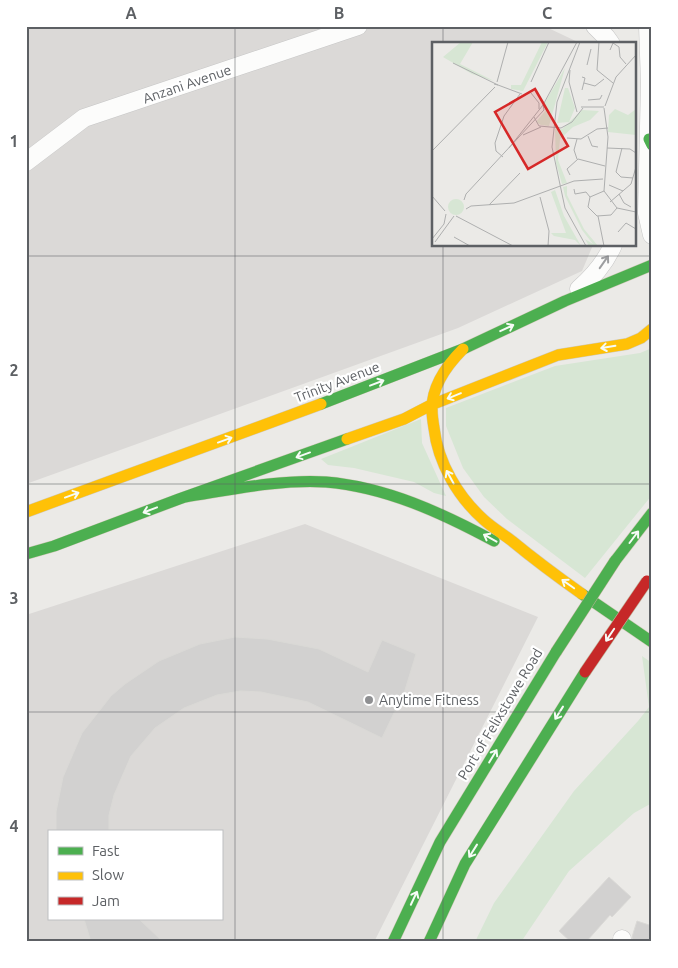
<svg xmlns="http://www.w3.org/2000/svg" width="678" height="968" viewBox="0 0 678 968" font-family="Ubuntu,sans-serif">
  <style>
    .industrial { fill: #dbd9d7; fill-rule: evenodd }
    .green { fill: #d7e6d4 }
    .building { fill: #d2d1d0; stroke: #dad9d6 }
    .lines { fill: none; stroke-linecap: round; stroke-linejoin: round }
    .street-casing { stroke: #c6c6c6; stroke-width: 19 }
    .fast-casing { stroke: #d0c9b8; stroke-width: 12 }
    .slow-casing { stroke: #d0c9b8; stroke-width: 12 }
    .street { stroke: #fcfcfb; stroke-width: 18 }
    .fast { stroke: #4caf50; stroke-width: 11 }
    .slow { stroke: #ffc107; stroke-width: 11 }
    .fast-bridge-casing { stroke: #beb299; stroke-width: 12; stroke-linecap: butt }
    .jam-bridge-casing { stroke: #beb299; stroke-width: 12; stroke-linecap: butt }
    .fast-bridge { stroke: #4caf50; stroke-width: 11 }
    .jam-bridge { stroke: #c62828; stroke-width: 11 }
    .oneway { stroke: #9d9ea0 }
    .oneway2 { stroke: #f6fbf6 }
    .grid { fill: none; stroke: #5d6064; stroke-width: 1; stroke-opacity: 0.55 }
    .poi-dot { fill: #8f9092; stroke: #fff; stroke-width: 2 }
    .labels { text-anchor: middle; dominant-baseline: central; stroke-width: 4.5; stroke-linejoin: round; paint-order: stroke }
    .street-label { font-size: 14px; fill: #5d6064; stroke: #fff }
    .poi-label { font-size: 14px; fill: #5d6064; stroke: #fff; text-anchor: start }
    .inset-road { fill: none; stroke: #aeafaf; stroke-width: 1 }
    .view { fill: #d62828; fill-opacity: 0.15; stroke: #d62828; stroke-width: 2.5 }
    .inset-edge { fill: none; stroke: #5d6064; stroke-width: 2.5 }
    .neatline { fill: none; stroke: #5d6064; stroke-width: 2 }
    .grid-label { font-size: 16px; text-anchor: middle; font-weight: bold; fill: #5d6064 }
  </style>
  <rect width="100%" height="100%" fill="#ebeae7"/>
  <path class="industrial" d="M26,26H544L582,44H433V245H593L582,271L458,328L26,484Z
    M305,524L538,617L374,942H26V615ZM49,832H221V919H49Z"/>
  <path class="green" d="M652,348V495L585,578L507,519L484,497L463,468L446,426V408L555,366L640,353Z
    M421,419L422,443L446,496L434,493L414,482L354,468L328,465L321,459Z
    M642,656L652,663V803L634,813L569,871L521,942H475L494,903L574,791L638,721L649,707Z"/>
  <path class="building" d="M235,637L267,639L319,649L368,672L382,640L416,654L405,690L382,738L308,702L261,692L240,691L217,695L184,708L155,728L131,756L114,795L109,815V832H56V812L63,777L82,733L111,696L125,684L159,661L200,644Z
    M609,877L631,897L612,917L610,915L586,942H571L559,931Z
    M84,919H139L163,942H91Z
    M637,921L652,926V942H633L632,937Z"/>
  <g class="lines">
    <defs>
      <path id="street" d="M595,26L606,37L611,44
        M648,26L650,83L647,213L652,235
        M26,162L84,118L358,26
        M579,289C594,276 605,263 613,245
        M622,939V942"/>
      <path id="fast" d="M649,139L652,145
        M321,404L463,349L565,301L652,265
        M185,497C230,490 280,479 326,482C386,487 442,513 494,541
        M26,554L54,546L179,499L347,439
        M615,561L652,513
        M582,594L652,642
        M393,942L440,842L556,652
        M429,942L465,864L585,672"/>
      <path id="slow" d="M463,349C448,364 432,386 432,409C432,415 433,422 434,428C438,463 458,497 484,520C493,528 503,534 512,541C535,560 558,577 582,594
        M347,439L404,419L431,405L558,355L627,344L641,338L652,329
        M26,512L321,404"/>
    </defs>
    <use href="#street" class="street-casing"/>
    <use href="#fast" class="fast-casing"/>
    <use href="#slow" class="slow-casing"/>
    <use href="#street" class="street"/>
    <use href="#fast" class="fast"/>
    <use href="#slow" class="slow"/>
    <defs>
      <path id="fast-bridge" d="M556,652L615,561"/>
      <path id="jam-bridge" d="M585,672L647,581"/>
    </defs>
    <use href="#fast-bridge" class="fast-bridge-casing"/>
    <use href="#jam-bridge" class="jam-bridge-casing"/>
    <use href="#fast-bridge" class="fast-bridge"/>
    <use href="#jam-bridge" class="jam-bridge"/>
  </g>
  <defs><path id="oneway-shaft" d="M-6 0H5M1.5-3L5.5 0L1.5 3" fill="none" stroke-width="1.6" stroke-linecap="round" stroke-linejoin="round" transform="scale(1.25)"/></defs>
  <use class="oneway" href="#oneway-shaft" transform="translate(604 262) rotate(-55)"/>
  <g class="oneway2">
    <use href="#oneway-shaft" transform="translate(507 328) rotate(-25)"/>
    <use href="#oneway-shaft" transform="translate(608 347) rotate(171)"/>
    <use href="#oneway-shaft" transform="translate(377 383) rotate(-21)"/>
    <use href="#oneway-shaft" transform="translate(454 396) rotate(158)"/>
    <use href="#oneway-shaft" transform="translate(225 440) rotate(-20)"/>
    <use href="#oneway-shaft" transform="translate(303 455) rotate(160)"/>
    <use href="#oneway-shaft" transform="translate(450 477) rotate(-119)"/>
    <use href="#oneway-shaft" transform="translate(72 495) rotate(-20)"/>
    <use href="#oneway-shaft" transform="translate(150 510) rotate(159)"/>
    <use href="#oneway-shaft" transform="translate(634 537) rotate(-53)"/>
    <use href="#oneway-shaft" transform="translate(490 538) rotate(-151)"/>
    <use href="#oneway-shaft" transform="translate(568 584) rotate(-145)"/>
    <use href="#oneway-shaft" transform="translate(610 635) rotate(124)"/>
    <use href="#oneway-shaft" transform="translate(559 713) rotate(122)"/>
    <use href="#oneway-shaft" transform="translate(493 756) rotate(-59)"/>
    <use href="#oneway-shaft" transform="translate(473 851) rotate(122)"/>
    <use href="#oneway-shaft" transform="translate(414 898) rotate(-65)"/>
  </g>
  <path class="grid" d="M235,26V942M443,26V44M443,245V942M26,256H652M26,484H652M26,712H652"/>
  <circle class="poi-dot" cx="369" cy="700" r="5"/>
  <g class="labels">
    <g class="street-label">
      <text transform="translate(187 84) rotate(-19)">Anzani Avenue</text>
      <text transform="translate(337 382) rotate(-21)">Trinity Avenue</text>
      <text transform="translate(500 714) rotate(-59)">Port of Felixstowe Road</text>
    </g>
    <g class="poi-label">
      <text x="379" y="700">Anytime Fitness</text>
    </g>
  </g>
  <g transform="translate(432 42)">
    <rect width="204" height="204" fill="#ebeae7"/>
    <path d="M29,0H41L28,22L62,39L40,32L11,15ZM110,0H116L91,49L79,47V43H89ZM133,26L117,84L109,83L104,80L114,68L112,62ZM133,46H136L143,66L137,80L125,81ZM183,67L196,73L204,67V93L176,90L177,73ZM150,68L167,69L158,78L141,85L128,97L126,118L135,141L130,142L124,121L123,87H130ZM135,144V153L152,187L166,204H157L153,197L161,202L150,188L133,154L131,145ZM123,148L132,174L149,204L143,198L122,194L119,191H134L119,150ZM16 165a8 8 0 1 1 16 0a8 8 0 1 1-16 0Z" fill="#d7e6d4"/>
    <path class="inset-road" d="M148,0L125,60L120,105L133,166L154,204M167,0L165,28L181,41M178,8L181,1L187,5L188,15L194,22M21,21L66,43L62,42M155,23L159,7M138,28L137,40L145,70M150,35L153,36L150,48M65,40L76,0M99,40L117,0M152,41L163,44L172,37M66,43L90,52M99,51L107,61V67M156,58L168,57L170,53M111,63L145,0M173,64L184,35L204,13M149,65H172M172,66L176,95L172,149L185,166L204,170M102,75L107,84L129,86L140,80L151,66M91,93L109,85M156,94L160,104L166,105M135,96L149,97L165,87L176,86M77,106L111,63M175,106L198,107L204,111M190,106L184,130L189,135L201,136M0,109L63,45M71,115L64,109L63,101L72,74L88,52M145,117L142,108L145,97M138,133L135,127L146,117L173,124M177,143L191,149M142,147L143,152L154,150L158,155M172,149L158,155L156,165L165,174L179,173L185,166M187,152L192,161L199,165M0,154L13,169M108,155L117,189L116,204M32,158L34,152L112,68L111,63M178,160L199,142L204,125M57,163L88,131M34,167L39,164L82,161L142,139L171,137M24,174L81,204M166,174L172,204M186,190L194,181L204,187M22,195L38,204M0,197L12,182L14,172M3,200L22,174"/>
    <path class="view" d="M103,47L136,104L96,127L63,70Z"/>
    <rect width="204" height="204" class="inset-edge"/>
  </g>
  <rect width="678" height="968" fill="none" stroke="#ffffff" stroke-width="55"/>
  <rect x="48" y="830" width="175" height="90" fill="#ffffff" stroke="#bebfc1"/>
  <rect x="58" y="847" width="25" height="8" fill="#4caf50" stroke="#bebfc1"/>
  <text x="92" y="856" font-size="15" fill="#5d6064">Fast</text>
  <rect x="58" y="872" width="25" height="8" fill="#ffc107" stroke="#bebfc1"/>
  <text x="92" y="880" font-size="15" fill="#5d6064">Slow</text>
  <rect x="58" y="897" width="25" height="8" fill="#c62828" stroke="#bebfc1"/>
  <text x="92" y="906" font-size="15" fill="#5d6064">Jam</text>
  <rect x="28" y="28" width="622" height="912" class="neatline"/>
  <g class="grid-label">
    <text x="131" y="19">A</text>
    <text x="339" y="19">B</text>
    <text x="547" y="19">C</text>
    <text x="14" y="147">1</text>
    <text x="14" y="376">2</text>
    <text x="14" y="604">3</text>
    <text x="14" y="832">4</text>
  </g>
</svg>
